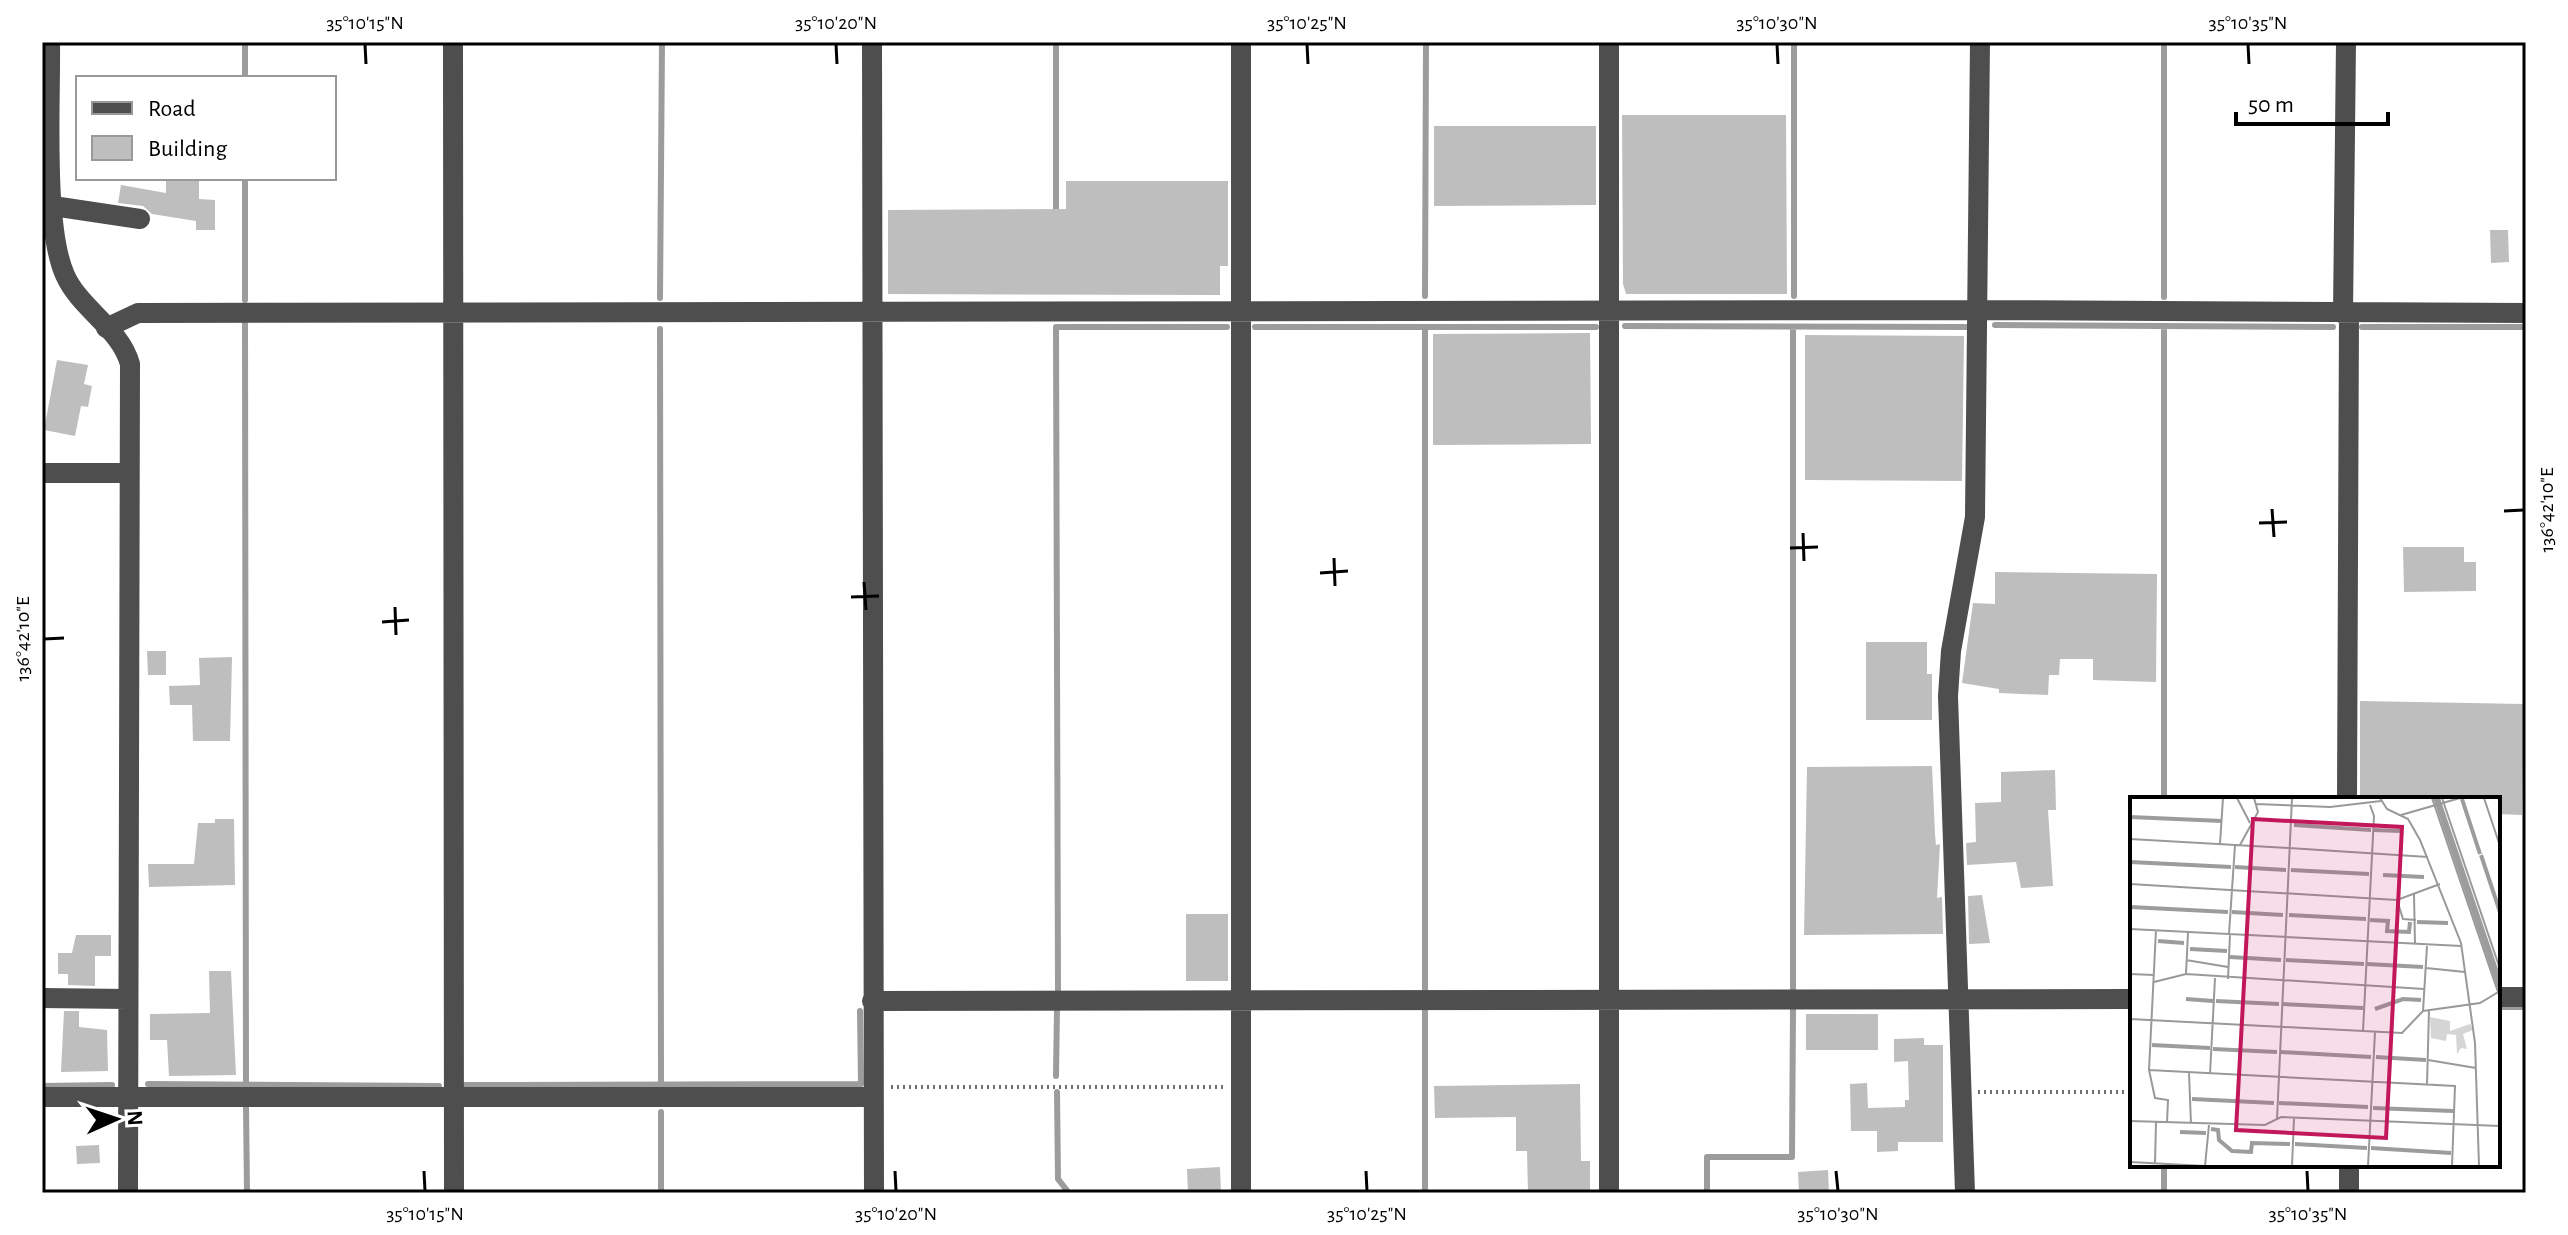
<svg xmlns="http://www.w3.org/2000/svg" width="2568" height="1235" viewBox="0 0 2568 1235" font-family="'Alegreya Sans',sans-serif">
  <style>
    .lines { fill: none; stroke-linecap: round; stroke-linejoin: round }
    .stream { stroke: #9c9c9c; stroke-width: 6 }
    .building { fill: #bebebe }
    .path { stroke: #707070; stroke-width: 4; stroke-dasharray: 2 4; stroke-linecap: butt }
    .minor { stroke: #4e4e4e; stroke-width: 20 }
    .ticks { fill: none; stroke: #000; stroke-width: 3 }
    .inset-river { fill: none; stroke: #9c9c9c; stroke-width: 4 }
    .inset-road { fill: none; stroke: #999; stroke-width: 2 }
    .view { fill: #c2185b; fill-opacity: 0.15; stroke: #c2185b; stroke-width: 4 }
    .inset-edge { fill: none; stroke: #000; stroke-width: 4 }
    .neatline { fill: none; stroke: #000; stroke-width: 3 }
    .ticks-label { font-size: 20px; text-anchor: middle; fill: #000 }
  </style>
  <rect width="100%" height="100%" fill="#fff"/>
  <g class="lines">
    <path class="stream" d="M1056,42V214
      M1794,42V296
      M2164,42V297
      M245,78V42
      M1425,296L1426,42
      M660,298L662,42
      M245,300V178
      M245,324L246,1087
      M1995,325L2333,327
      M1625,326L1966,327
      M1255,327H1596
      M2362,327H2526
      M660,329L661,1087
      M2164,799V326
      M1425,989V327
      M1058,990L1056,327H1227
      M1793,990V327
      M2498,1007H2526
      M1425,1009V1193
      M1056,1076L1057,1008
      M148,1084L439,1086
      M465,1085L861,1084L860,1011
      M42,1086L112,1085
      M1057,1092L1058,1179L1069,1193
      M246,1106L247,1193
      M661,1112V1193
      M2164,1165V1193
      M1707,1193V1157H1792L1793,1010"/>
  </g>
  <path class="building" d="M1622,115H1786L1787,294H1626L1623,284Z
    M1434,126H1596V205L1434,206Z
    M166,178H199V199L215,200V230H196V221L152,214L143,206L118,203L121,185L166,193Z
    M1066,181H1228V266H1220V295L888,294V210L1066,209Z
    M2490,230H2508L2509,262L2491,263Z
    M1590,333L1591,444L1433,445V334Z
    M1805,335L1964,336L1962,481L1805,480Z
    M57,360L88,365L84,384L92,386L88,407L81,406L75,436L44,430Z
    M2403,547H2464V562H2476V591L2404,592Z
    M1995,572L2157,574L2156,682L2093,680V659H2060L2059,675H2049L2048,695L1999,693V689L1962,683L1973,603L1995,604Z
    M1866,642H1927V674H1932V720H1866Z
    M147,651H166V675H148Z
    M232,657L230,741H193L192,705H170L169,686L200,685L199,658Z
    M2360,701L2524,704L2522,815L2498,814V799H2360Z
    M1932,766L1935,834L1936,845L1940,844L1937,898L1942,897L1943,934L1804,935L1807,767Z
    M2055,770L2056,810H2048L2053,886L2021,888L2016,862L1967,865L1966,843L1976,842L1975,803L2001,802V772Z
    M215,819H234L235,885L149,887L148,864H194L198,823H215Z
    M1982,895L1990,943L1969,944L1968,896Z
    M1186,914H1228V981H1186Z
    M76,935H111V956H95V986L68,985V974H58V953H72Z
    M209,971H231L236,1075L169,1076L167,1040H150V1014L210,1013Z
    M64,1011H79V1027L107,1030L108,1071L61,1072Z
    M1806,1014H1878V1050H1806Z
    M1924,1038V1045H1943V1142H1898V1151L1877,1152V1131H1851L1850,1084L1867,1083L1868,1108L1905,1107V1100H1909L1908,1061L1894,1062V1039Z
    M1580,1084L1581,1161H1590V1193H1528L1527,1151H1516V1117L1435,1118L1434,1086Z
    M99,1145L100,1163L77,1164L76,1146Z
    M1220,1167L1221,1193H1188L1187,1169Z
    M1828,1170L1829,1193H1799L1798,1172Z"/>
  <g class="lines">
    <path class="path" d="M891,1087H1223
      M1978,1092H2132"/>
    <path class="minor" d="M50,42C51,100 43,226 65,275C80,309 120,328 130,364L128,1193
      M453,42L454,1193
      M872,42L874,1193
      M1609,42V1193
      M53,206L140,219
      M2343,314L2346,42
      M106,328L138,313L1979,310L2526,313
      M42,473H128
      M2347,799L2349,314
      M2498,997H2526
      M42,998L127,999
      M872,1001L2132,999
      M42,1097H872
      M2349,1165V1193
      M1241,1193V42
      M1965,1193L1948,696L1951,651L1975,517L1980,42"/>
  </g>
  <path class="ticks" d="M365,44L366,64M836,44L837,64M1307,44L1308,64M1777,44L1778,64M2248,44L2249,64M2272,509L2274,537M2504,511L2524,510M2259,523L2287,522M1803,533L1804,561M1790,548L1818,547M1334,558L1335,586M1320,573L1348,571M864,582L866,610M851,597L879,596M395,607L396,635M382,622L409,620M44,639L64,638M424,1171L425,1191M895,1171L896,1191M1366,1171L1367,1191M1836,1171L1838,1191M2307,1171L2308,1191"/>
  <g transform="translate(2130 797)">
    <rect width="370" height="370" fill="#fff"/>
    <path d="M300,220L320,224V234L340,227L343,233L333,237L337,252L331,251L327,257L326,238L317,237L316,244L301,241Z" fill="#d5d5d5"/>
    <path d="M303,1H310L370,178V199Z" fill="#9c9c9c"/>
    <path class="inset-river" d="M332,2L350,57M0,20L92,24M164,28L241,33M244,33L270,34M351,58L370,115M0,65L101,70M105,70L156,73M161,73L239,77M253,78L294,80M0,110L98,115M102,115L153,118M159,118L236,122M240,123L258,124L257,134L279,135L280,125M287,125L318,126M28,144L54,146M60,152L97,154M100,160L151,163M156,163L234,167M237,167L293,170M56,202L83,204M86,204L149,207M153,207L233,211M245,212L273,202L291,203M22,248L80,251M83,252L147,255M151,255L241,260M246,260L296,263M62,302L144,306M149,306L238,310M243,311L323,314M81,332L88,333L89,343L102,354L121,355L122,346L160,347M50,335L76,336M165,347L237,351M241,351L321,356"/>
    <path class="inset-road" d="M58,1H103M107,1L120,26M250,1L257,12L278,22L290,43L331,146L345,246L349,369M302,1L370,201M312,1L370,172M354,1L370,49M126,7L200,10L251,4M271,18L330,1M0,42L159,51M90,47L93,1M110,48L128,15L124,1M159,51L298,60M0,87L267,103L310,87M284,97L285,147M267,103L273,122L286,123M0,132L331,149M26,133L19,273L25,301L38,303L37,326M99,137L105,48M56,163L98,170M296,171L335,175M0,177L24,178M56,177L58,136M98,182L100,137M24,185L56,177L294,192M293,214L297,149M0,222L272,236L293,214L350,206L370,194M233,234L244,19L240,8M298,263L346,271M19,273L325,289L322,369M59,276L61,327M80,277L85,181M297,288L299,213M147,322L162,1M0,324L135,328L151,320L370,329M0,365L75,369M25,366L26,325M75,369L79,328M162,369L164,321M238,369L245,235"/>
    <path class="view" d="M123,22L272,30L256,341L106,333Z"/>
    <rect width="370" height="370" class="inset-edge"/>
  </g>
  <rect width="2568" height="1235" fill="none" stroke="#ffffff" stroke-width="88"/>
  <rect x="76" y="76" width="260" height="104" fill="#ffffff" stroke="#999999" stroke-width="2"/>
  <rect x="92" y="102" width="40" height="12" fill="#4e4e4e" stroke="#999999" stroke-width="2"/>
  <text x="148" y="116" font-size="24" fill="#000000">Road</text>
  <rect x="92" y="136" width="40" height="24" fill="#bebebe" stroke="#999999" stroke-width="2"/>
  <text x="148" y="156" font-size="24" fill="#000000">Building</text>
  <g transform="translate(116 1119) rotate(87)" stroke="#ffffff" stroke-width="6" paint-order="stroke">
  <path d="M0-6L14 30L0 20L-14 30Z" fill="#000000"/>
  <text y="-12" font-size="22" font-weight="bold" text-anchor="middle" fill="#000000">N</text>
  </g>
  <path d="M2236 112v12h152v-12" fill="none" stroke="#000000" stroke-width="4"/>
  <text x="2248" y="112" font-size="24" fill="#000000" stroke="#ffffff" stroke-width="6" paint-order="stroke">50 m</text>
  <rect x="44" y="44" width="2480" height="1147" class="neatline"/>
  <g class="ticks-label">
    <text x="365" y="29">35°10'15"N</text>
    <text x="836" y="29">35°10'20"N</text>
    <text x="1307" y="29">35°10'25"N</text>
    <text x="1777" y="29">35°10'30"N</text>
    <text x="2248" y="29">35°10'35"N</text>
    <text transform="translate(2546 510) rotate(-90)" y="7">136°42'10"E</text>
    <text transform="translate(22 639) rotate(-90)" y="7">136°42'10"E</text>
    <text x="425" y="1220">35°10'15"N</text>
    <text x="896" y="1220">35°10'20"N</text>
    <text x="1367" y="1220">35°10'25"N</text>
    <text x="1838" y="1220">35°10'30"N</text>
    <text x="2308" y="1220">35°10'35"N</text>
  </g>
</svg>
